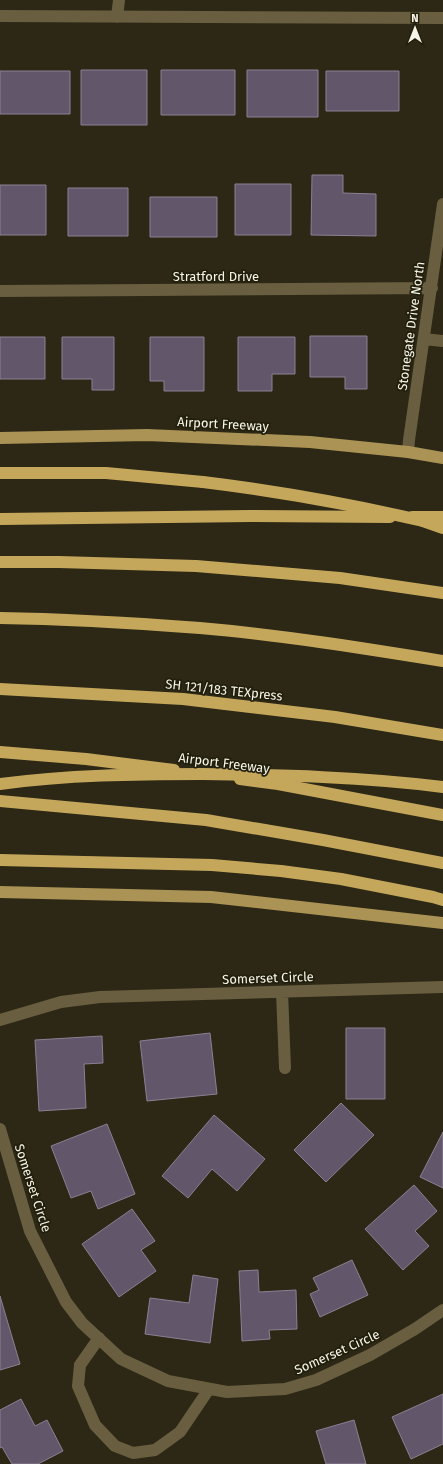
<svg xmlns="http://www.w3.org/2000/svg" width="443" height="1464" viewBox="0 0 443 1464" font-family="'Fira Sans',sans-serif">
  <style>
    .building { fill: #62576a; stroke: #8b8094 }
    .lines { fill: none; stroke-linecap: round; stroke-linejoin: round }
    .minor { stroke: #6a5e41; stroke-width: 12 }
    .major { stroke: #ab9255; stroke-width: 12 }
    .highway { stroke: #c5a75c; stroke-width: 12 }
    .highway-bridge { stroke: #c5a75c; stroke-width: 12 }
    .labels { text-anchor: middle; dominant-baseline: central; stroke-width: 3.5; stroke-linejoin: round; paint-order: stroke }
    .street-label { font-size: 13px; fill: #f7f5e8; stroke: #221f0c }
  </style>
  <rect width="100%" height="100%" fill="#2c2815"/>
  <path class="building" d="M81,70H147V125H81Z
    M161,70H235V115H161Z
    M247,70H318V117H247Z
    M0,71H70V114H0Z
    M326,71H399V111H326Z
    M312,175H343V193L376,194V236L311,235Z
    M235,184H291V235H235Z
    M0,185H46V235H0Z
    M68,188H128V236H68Z
    M150,197H217V237H150Z
    M310,336H367V389H345V377H310Z
    M0,337H45V379H0Z
    M62,337H114V390H92V379H62Z
    M150,337H204V391H164V381H150Z
    M238,337H295V374H272V391H238Z
    M346,1028H385V1099H346Z
    M210,1033L217,1094L147,1101L140,1041Z
    M102,1036L103,1063L84,1064L86,1108L39,1111L35,1040Z
    M341,1103L374,1135L326,1182L294,1150Z
    M214,1115L265,1159L237,1191L212,1169L188,1198L162,1176Z
    M107,1124L135,1194L98,1209L91,1191L71,1198L51,1146Z
    M443,1132V1188L420,1177Z
    M414,1185L437,1211L415,1231L429,1246L403,1270L365,1229Z
    M132,1209L155,1241L141,1250L156,1271L119,1297L82,1244Z
    M352,1260L368,1295L320,1317L310,1294L319,1290L313,1278Z
    M258,1270L259,1292L296,1290L297,1329L269,1330L270,1339L242,1341L239,1271Z
    M193,1275L218,1279L210,1343L145,1334L150,1298L189,1303Z
    M0,1296L20,1364L0,1370Z
    M443,1394V1444L411,1459L392,1417Z
    M21,1399L35,1426L47,1420L63,1451L38,1464H12L2,1447L0,1448V1410Z
    M354,1420L366,1464H326L316,1431Z"/>
  <g class="lines">
    <path class="minor" d="M0,16L443,18
      M117,17L119,0
      M0,291L432,288
      M424,339L443,341
      M408,452L409,440L443,204
      M282,992L285,1068
      M0,1020L61,1002L100,997L443,987
      M0,1129L30,1231L66,1302L82,1323L121,1359L168,1381L227,1392L285,1389L316,1380L370,1355L415,1329L443,1310
      M99,1338L80,1365L78,1386L95,1425L115,1446L133,1453L155,1450L180,1432L209,1389"/>
    <path class="major" d="M0,438L147,435L310,442L408,452L443,458
      M0,892L211,897L443,923"/>
    <path class="highway" d="M0,473H106L203,482
      M412,517H443
      M0,519L251,516L390,517
      M423,521L443,528
      M0,562H59L196,566L340,578L443,593
      M0,618C66,619 133,623 200,628C281,635 362,648 443,661
      M0,689L183,699L335,717L443,735
      M0,752L86,759L174,770
      M240,779L278,784L443,815
      M0,801L206,820L323,840L443,863
      M0,860L212,865L281,871L341,879L433,897L443,900"/>
    <path class="highway-bridge" d="M203,482C277,491 350,504 423,521
      M0,784C67,775 136,774 203,774C283,775 363,777 443,787"/>
  </g>
  <g class="labels">
    <g class="street-label">
      <text x="216" y="276">Stratford Drive</text>
      <text transform="translate(411 326) rotate(-82)">Stonegate Drive North</text>
      <text transform="translate(223 424) rotate(3)">Airport Freeway</text>
      <text transform="translate(224 690) rotate(6)">SH 121/183 TEXpress</text>
      <text transform="translate(224 763) rotate(7)">Airport Freeway</text>
      <text transform="translate(268 978) rotate(-2)">Somerset Circle</text>
      <text transform="translate(33 1188) rotate(72)">Somerset Circle</text>
      <text transform="translate(337 1352) rotate(-24)">Somerset Circle</text>
    </g>
  </g>
  <g transform="translate(415 28)" stroke="#221f0c" stroke-width="3" paint-order="stroke">
  <path d="M0-3L7 15L0 10L-7 15Z" fill="#f7f5e8"/>
  <text y="-6" font-size="11" font-weight="bold" text-anchor="middle" fill="#f7f5e8">N</text>
  </g>
</svg>
